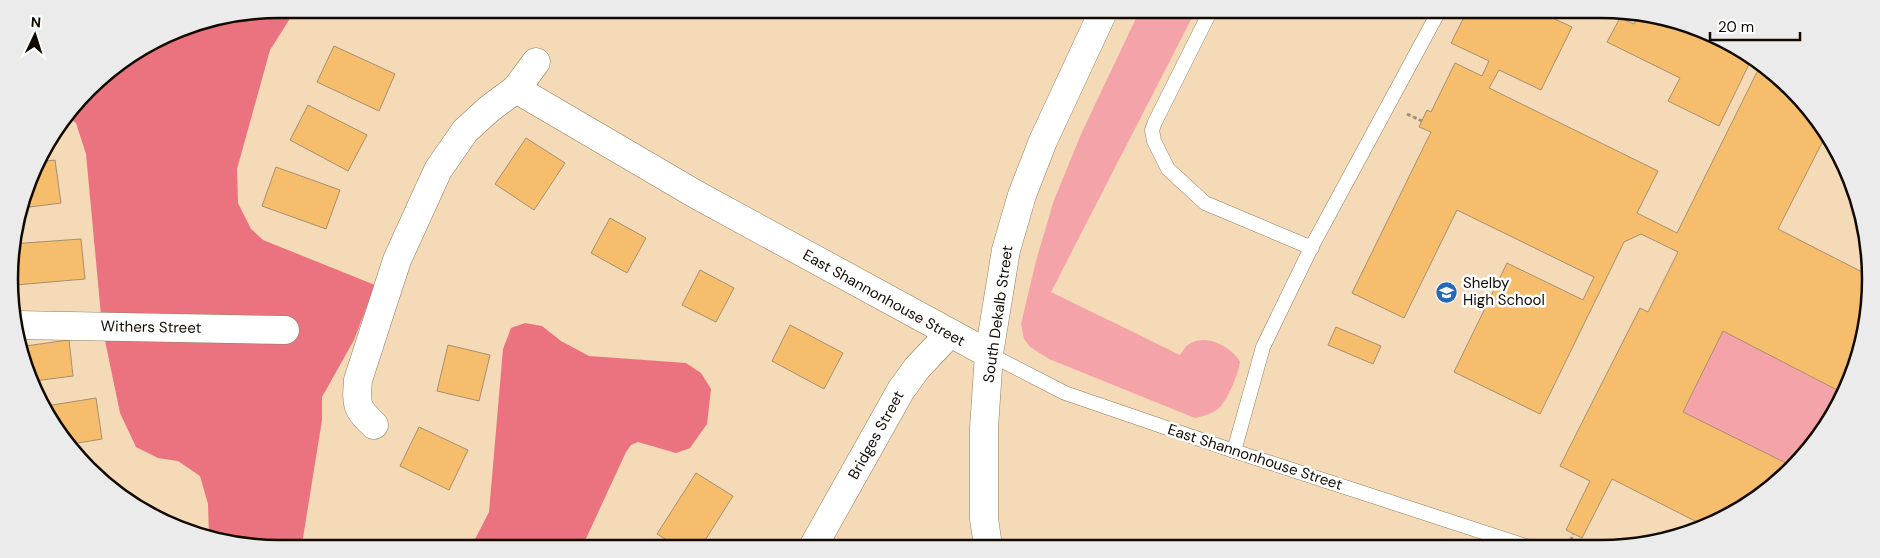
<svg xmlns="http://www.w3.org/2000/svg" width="1880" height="558" viewBox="0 0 1880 558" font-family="'DM Sans',sans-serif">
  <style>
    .green { fill: #f4a4a9 }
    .forest { fill: #ea737f }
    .building { fill: #f6be6c; stroke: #a78f6e }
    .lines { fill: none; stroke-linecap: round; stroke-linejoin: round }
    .service-casing { stroke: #927b5b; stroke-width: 15 }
    .minor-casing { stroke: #927b5b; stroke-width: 29 }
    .secondary-casing { stroke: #927b5b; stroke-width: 29 }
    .path { stroke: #a49177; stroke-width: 3; stroke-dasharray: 4 2.5; stroke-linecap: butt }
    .service { stroke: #fff; stroke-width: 14 }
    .minor { stroke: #fff; stroke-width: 28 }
    .secondary { stroke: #fff; stroke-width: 28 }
    .labels { text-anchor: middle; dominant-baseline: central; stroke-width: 5; stroke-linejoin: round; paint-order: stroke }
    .poi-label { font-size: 15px; fill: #120a01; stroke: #fff; text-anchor: start }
    .street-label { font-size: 15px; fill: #120a01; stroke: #fff }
    .rim { fill: none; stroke: #120a01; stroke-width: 2.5 }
  </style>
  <rect width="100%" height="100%" fill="#f4dab7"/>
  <path class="green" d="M1139,12H1195L1051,292L1180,355C1183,351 1185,346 1191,343C1207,334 1232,347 1240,362C1238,375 1229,396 1221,406C1215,413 1204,416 1195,418L1049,359L1030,347L1024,339L1021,324L1036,261L1054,200L1082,132Z
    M1723,331L1843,393L1835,414L1792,466L1683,412Z"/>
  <path class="forest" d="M279,9H296L270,50L237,169L238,203L251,229L263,240L375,285L354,340L322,397V420L302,544H226L209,537L208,504L200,476L178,461L158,458L136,447L120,413L102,326L86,154L76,123L69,118L101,76L176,29Z
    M525,323L542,326L561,341L589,356L686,363L701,373L711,389L707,424L690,448L676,453L638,442L631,445L626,452L583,545H472L489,512L503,349L511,328Z"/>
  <path class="building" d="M1466,13L1544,14L1572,27L1541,90L1499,70L1489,88L1658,171L1637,213L1677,233L1761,64L1826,129L1827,133L1778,229L1866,274V332L1843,393L1723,331L1683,412L1792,466L1779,482L1707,527L1612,479L1582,538L1566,530L1590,481L1560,466L1640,308L1648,312L1678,252L1641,234L1624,242L1540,414L1454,372L1507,263L1583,300L1594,277L1457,210L1404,318L1352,293L1431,132L1419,127L1427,110L1431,112L1455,63L1482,76L1489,61L1451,43Z
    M1639,14H1654L1753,56L1719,126L1668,101L1680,78L1607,42L1620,18L1634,24Z
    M334,46L395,74L379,111L317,82Z
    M308,105L367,135L348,171L290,140Z
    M526,138L565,163L534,210L495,184Z
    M55,160L61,203L22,208L36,162Z
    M276,167L340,190L326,229L262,206Z
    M610,218L646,238L627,273L591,253Z
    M81,239L85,279L15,285L11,244Z
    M700,270L734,288L716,322L682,305Z
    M790,325L843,353L824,389L772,361Z
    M1336,327L1381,346L1373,364L1328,345Z
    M69,340L73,376L34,381L18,347Z
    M448,345L490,355L479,401L437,391Z
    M96,398L102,439L66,445L46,406Z
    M419,427L468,450L449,490L400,466Z
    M696,473L733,496L702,545H675L657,534Z"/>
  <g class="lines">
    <defs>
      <path id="service" d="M1210,12L1155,122L1152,130L1154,141L1168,169L1205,203L1312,248
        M989,354L1065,393L1234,451L1529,547
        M1234,451L1263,347L1312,246L1438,13"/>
      <path id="minor" d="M516,89L697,195L989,354
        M16,325L285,330
        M374,425C356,408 356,405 358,380L397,260L438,170L465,131L489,109L516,89L536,62
        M814,545L901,390L917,368L949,334"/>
      <path id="secondary" d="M988,546L984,519V428L989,354L1006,250L1022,195L1043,141L1103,12"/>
    </defs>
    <use href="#service" class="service-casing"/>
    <use href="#minor" class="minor-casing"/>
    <use href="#secondary" class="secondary-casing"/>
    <path class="path" d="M1407,114L1422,121
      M1410,541L1427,547
      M1569,547L1573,534"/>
    <use href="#service" class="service"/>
    <use href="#minor" class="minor"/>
    <use href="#secondary" class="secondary"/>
  </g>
  <defs>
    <symbol id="school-disc" viewBox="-11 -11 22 22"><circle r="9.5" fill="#2468b9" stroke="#fff"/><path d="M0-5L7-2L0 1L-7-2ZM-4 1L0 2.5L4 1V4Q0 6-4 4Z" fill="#fff"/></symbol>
  </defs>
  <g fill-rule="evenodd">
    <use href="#school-disc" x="1434" y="280" width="25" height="25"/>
  </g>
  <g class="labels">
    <g class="poi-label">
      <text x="1463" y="283">Shelby<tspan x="1463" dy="17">High School</tspan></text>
    </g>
    <g class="street-label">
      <text transform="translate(884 298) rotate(29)">East Shannonhouse Street</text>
      <text transform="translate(998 314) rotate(-82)">South Dekalb Street</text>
      <text transform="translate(151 327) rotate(1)">Withers Street</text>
      <text transform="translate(876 435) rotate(-61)">Bridges Street</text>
      <text transform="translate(1255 457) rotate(18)">East Shannonhouse Street</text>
    </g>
  </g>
  <path d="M0 0H1880V558H0ZM279 18H1601A261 261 0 0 1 1862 279V279A261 261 0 0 1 1601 540H279A261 261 0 0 1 18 279V279A261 261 0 0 1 279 18Z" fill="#ecebeb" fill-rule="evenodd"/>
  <path class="rim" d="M279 18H1601A261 261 0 0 1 1862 279V279A261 261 0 0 1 1601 540H279A261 261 0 0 1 18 279V279A261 261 0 0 1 279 18Z"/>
  <g transform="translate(35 35) rotate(4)" stroke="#ffffff" stroke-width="4" paint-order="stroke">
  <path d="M0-4L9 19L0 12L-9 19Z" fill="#120a01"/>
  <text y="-8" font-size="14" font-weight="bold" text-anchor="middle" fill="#120a01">N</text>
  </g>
  <path d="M1710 32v8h90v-8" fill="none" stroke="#120a01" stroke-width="2.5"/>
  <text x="1718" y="32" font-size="15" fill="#120a01" stroke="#ffffff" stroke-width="4" paint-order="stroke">20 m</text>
</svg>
